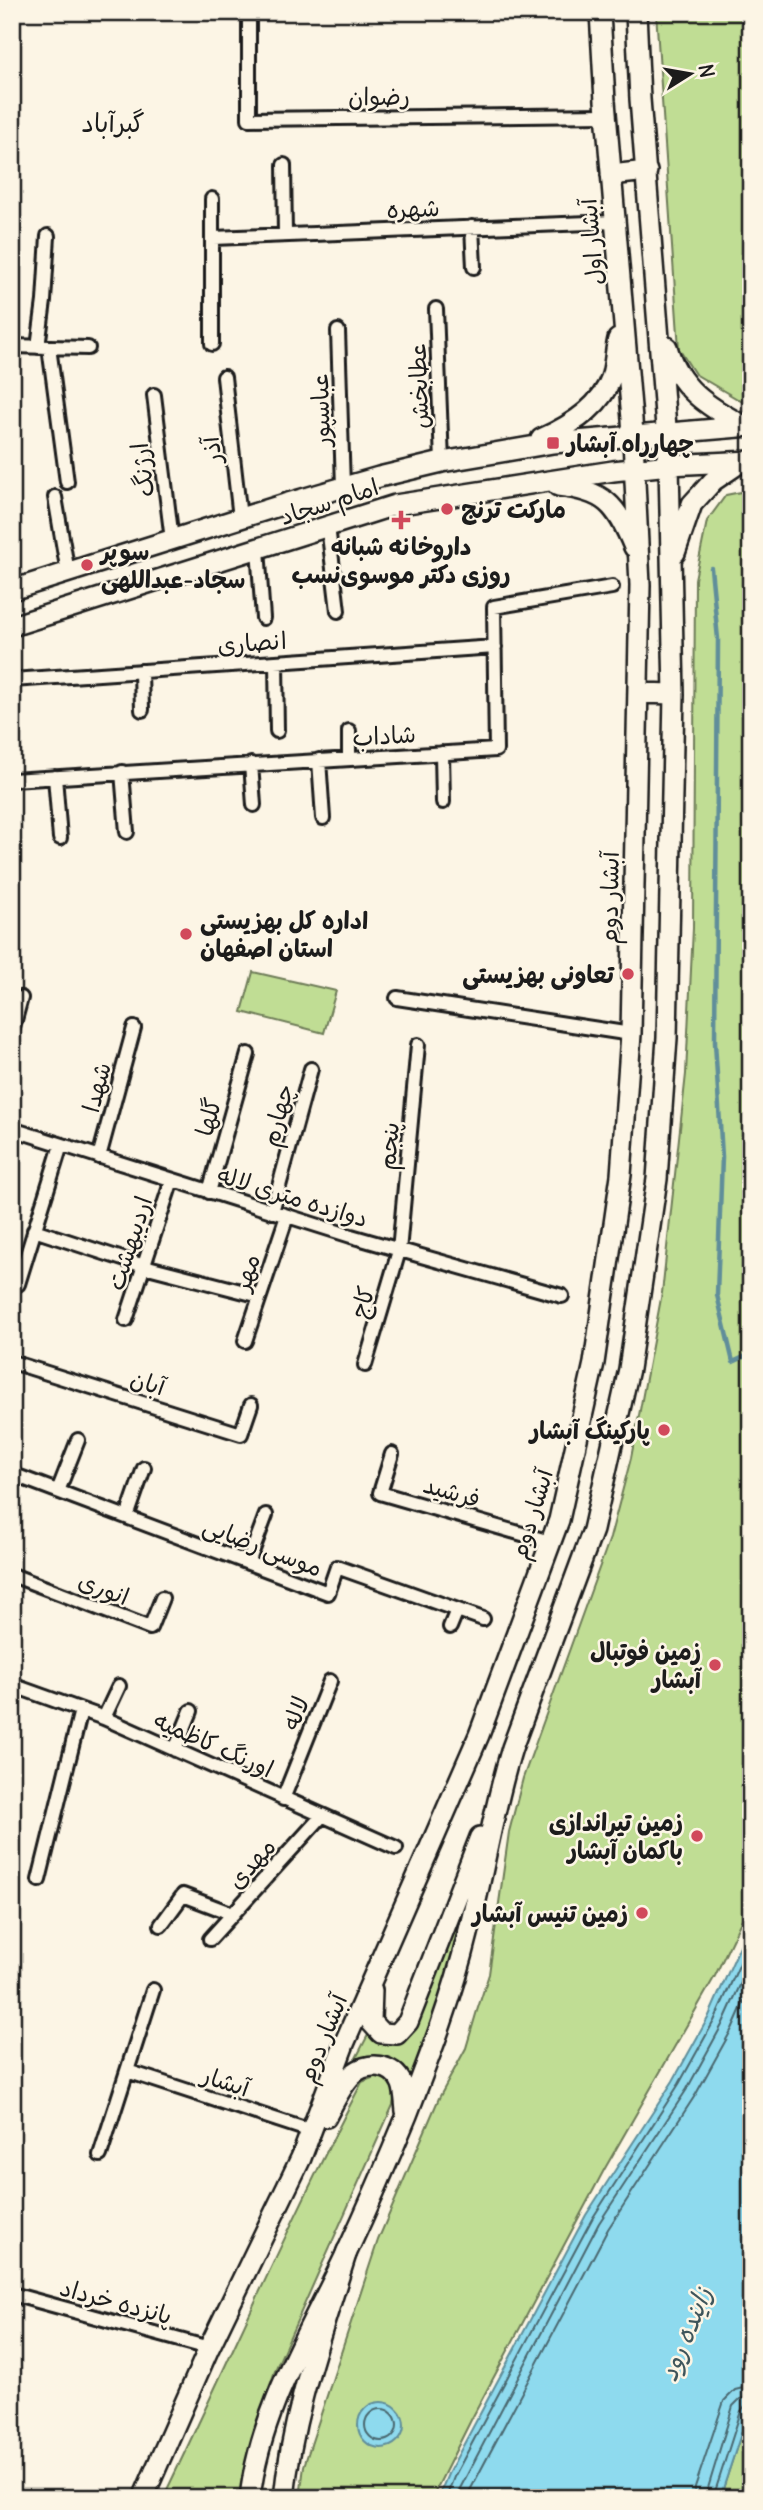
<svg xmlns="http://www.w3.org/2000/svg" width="763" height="2510" viewBox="0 0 763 2510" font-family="Delius,'Playpen Sans Arabic',sans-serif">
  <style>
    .green { fill: #c0dd94; stroke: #6e7c58; stroke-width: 2 }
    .water { fill: #8edaee; stroke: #608e9a; stroke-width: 2 }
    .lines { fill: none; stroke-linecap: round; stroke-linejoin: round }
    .shore { stroke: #4a6870; stroke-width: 2 }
    .stream { stroke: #608e9a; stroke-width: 4.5 }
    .minor-casing { stroke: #1c1c1c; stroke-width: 18 }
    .primary-casing { stroke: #1c1c1c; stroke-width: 24 }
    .trunk-casing { stroke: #1c1c1c; stroke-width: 24 }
    .minor { stroke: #fcf5e5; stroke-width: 12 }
    .primary { stroke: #fcf5e5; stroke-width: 19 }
    .trunk { stroke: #fcf5e5; stroke-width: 19 }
    .poi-dot { fill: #d1495b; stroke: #fcf5e5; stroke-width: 2.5 }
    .labels { text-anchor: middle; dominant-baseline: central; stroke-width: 5; stroke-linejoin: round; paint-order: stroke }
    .street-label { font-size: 24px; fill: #1c1c1c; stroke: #fcf5e5 }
    .poi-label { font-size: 24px; font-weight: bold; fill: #1c1c1c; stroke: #fcf5e5; text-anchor: end }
    .neighbourhood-label { font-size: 26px; fill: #1c1c1c; stroke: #fcf5e5 }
    .water-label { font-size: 26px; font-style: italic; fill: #3e555b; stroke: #fcf5e5 }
  </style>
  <rect width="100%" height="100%" fill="#fcf5e5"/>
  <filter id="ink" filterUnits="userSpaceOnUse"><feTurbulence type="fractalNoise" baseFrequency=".0143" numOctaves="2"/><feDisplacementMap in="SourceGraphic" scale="14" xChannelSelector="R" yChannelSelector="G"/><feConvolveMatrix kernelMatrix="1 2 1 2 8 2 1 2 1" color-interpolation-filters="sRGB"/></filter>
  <g filter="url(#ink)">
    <path class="green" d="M656,12H751V404H746L695,374L679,349Z
      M751,490V1900L715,1976L604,2170L471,2420L432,2498H300L304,2466L378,2240L439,2098L466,2048L476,2014L489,1974L509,1832L523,1778L610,1538L631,1458L662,1293L686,1074L693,928L695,579L707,521L726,495Z
      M253,972L336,991L324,1033L242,1012Z
      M467,1884L455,1960L411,2082L353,2064L369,2033C379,2045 388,2046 403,2040Z
      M377,2076C393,2081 396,2090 393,2105L276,2368L257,2422L242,2498H163C230,2359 291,2218 362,2082Z
      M751,2403V2498H720Z"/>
    <path class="water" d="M751,1921V2403L720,2498H438L448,2474L586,2215L673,2081L708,2018Z
      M358 2425a23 23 0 1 1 46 0a23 23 0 1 1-46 0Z"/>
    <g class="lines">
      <path class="shore" d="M365 2425a16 16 0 1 1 32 0a16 16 0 1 1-32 0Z
        M446,2498L454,2477L592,2219L679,2084L714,2021L751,1939
        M455,2498L599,2223L687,2089L722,2025L751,1961
        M466,2498L608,2229L696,2094L732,2029L751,1986
        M694,2498L695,2487L724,2401L735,2390L751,2386
        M705,2498L733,2406L740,2399L751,2397
        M713,2498L741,2411L745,2406L751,2405"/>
      <path class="stream" d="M711,568L718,639L715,1042L722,1157L717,1295L733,1362L746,1356L751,1363"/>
      <defs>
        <path id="minor" d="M249,22V119L606,115
          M284,165L285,234
          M212,199V344
          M472,227L474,267
          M213,238L614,222
          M436,309L442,462
          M338,331L343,487
          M12,346L88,348
          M38,347L44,301L48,236
          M49,347L67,482
          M224,377L240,518
          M154,395L172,540
          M55,497L68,573
          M328,526L338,611
          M258,549L263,618
          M276,662L277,731
          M141,671L142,710
          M12,680L495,647
          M349,731V758
          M442,753L443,802
          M319,760L323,818
          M251,764L254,805
          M122,772L127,832
          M55,777L60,838
          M12,780L496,750L494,607L612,587
          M397,998L631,1034
          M12,1031L21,998
          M12,1129L351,1236L562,1296
          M99,1157L134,1028
          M209,1192L248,1054
          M272,1212L311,1069
          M34,1230L144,1266L260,1296
          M18,1284L61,1145
          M126,1320L172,1180
          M245,1341L287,1216
          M12,1362L241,1434L251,1405
          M365,1365L399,1251L418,1045
          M392,1454L380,1493L550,1542
          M12,1474L328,1593L337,1567L483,1619
          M58,1491L78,1440
          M127,1517L144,1468
          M248,1563L266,1515
          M12,1575L150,1628L162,1598
          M450,1627L457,1610
          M12,1685L104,1718L396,1848
          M104,1718L119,1686
          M175,1750L191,1711
          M283,1799L330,1681
          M39,1880L81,1710
          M161,1925L183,1895L233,1914
          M210,1939L322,1816
          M127,2071L311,2131
          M100,2155L153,1990
          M12,2294L209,2348"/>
        <path id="primary" d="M611,175L647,171
          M667,347C678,388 708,407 744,426
          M541,439C568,427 601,407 611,378C615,366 615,351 618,339
          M558,486C605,491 616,504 634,547
          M675,553L692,504L713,481L741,462
          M12,590L285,504L379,477L442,462L553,443L751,426
          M12,626L395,505L613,471L669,465L751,461
          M638,693L674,694
          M372,1990L371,2022L381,2033L397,2034L408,2022L480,1837
          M326,2117C333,2104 341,2086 352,2075C366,2061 394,2063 402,2084C405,2092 405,2103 406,2111
          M143,2498L209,2348L301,2158L344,2044L479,1735L559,1520L594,1363L621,1175L631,1034L640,585L632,419L605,101L600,12
          M250,2498C260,2409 310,2331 347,2252C368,2207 388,2161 407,2115C430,2056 453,1996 468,1934C484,1872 493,1809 512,1748L593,1530L629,1369L657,1179L667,1038L674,694L669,465L640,99L636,12"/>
        <path id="trunk" d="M284,2498C292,2413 322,2332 347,2251"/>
      </defs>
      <use href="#minor" class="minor-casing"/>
      <use href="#primary" class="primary-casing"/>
      <use href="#trunk" class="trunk-casing"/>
      <use href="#minor" class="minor"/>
      <use href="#primary" class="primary"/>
      <use href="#trunk" class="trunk"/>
    </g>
  </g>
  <g class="poi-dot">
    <rect x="546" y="436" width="14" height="14" rx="3.5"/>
    <circle cx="447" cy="509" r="7"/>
    <path d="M397.5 509.5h7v7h7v7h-7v7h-7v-7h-7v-7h7z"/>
    <circle cx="87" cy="565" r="7"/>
    <circle cx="186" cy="934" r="7"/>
    <circle cx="628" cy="974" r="7"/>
    <circle cx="664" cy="1430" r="7"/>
    <circle cx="715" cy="1665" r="7"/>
    <circle cx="697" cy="1836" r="7"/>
    <circle cx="642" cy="1913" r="7"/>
  </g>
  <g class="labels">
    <g class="street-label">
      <text transform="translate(379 96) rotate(-1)">رضوان</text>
      <text transform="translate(413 208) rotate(-2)">شهره</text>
      <text transform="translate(591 242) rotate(-95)">آبشار اول</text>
      <text transform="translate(418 386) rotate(-92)">عطابخش</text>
      <text transform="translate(320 410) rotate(-92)">عباسپور</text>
      <text transform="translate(211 450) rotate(-97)">آذر</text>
      <text transform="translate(142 470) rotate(-97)">ارژنگ</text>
      <text transform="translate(329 501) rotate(-18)">امام سجاد</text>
      <text transform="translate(252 642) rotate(-4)">انصاری</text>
      <text transform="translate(384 735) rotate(-3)">شاداب</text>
      <text transform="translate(609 898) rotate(-89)">آبشار دوم</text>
      <text transform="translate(96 1087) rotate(-75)">شهدا</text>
      <text transform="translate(277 1115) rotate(-75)">چهارم</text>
      <text transform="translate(208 1117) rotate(-74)">گلها</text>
      <text transform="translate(388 1146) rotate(-85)">پنجم</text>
      <text transform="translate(293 1196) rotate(17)">دوازده متری لاله</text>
      <text transform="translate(129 1243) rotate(-72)">اردیبهشت</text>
      <text transform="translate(246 1272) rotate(-72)">مهر</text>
      <text transform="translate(362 1302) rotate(-73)">کاج</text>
      <text transform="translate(148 1382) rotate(18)">آبان</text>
      <text transform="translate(452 1491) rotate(16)">فرشید</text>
      <text transform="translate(531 1514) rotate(-73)">آبشار دوم</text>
      <text transform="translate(263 1546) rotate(21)">موسی رضایی</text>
      <text transform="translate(104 1588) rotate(21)">انوری</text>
      <text transform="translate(295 1713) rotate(-68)">لاله</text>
      <text transform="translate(214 1744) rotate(24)">اورنگ کاظمیه</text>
      <text transform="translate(251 1863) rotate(-48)">مهدی</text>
      <text transform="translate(322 2038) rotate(-68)">آبشار دوم</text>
      <text transform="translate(226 2081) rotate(18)">آبشار</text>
      <text transform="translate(116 2301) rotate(15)">پانزده خرداد</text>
    </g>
    <g class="poi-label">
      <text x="567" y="443" text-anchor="start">چهارراه آبشار</text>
      <text x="461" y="509" text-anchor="start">مارکت ترنج</text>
      <text x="401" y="546" text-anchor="middle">داروخانه شبانه<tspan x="401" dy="28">روزی دکتر موسوی‌نسب</tspan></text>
      <text x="101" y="551" text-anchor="start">سوپر<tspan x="101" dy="28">سجاد-عبداللهی</tspan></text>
      <text x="200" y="920" text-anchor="start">اداره کل بهزیستی<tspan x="200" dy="28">استان اصفهان</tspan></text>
      <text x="614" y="974">تعاونی بهزیستی</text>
      <text x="650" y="1430">پارکینگ آبشار</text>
      <text x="701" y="1651">زمین فوتبال<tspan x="701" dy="28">آبشار</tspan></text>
      <text x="683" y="1822">زمین تیراندازی<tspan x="683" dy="28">باکمان آبشار</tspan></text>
      <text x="628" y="1913">زمین تنیس آبشار</text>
    </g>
    <g class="neighbourhood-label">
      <text x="113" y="122">گبرآباد</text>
    </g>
    <g class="water-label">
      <text transform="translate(685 2334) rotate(-68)">زاینده رود</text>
    </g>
  </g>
  <rect width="763" height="2510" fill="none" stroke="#fcf5e5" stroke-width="42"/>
  <rect x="21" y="21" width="721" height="2468" fill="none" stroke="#1c1c1c" stroke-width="2.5" filter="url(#ink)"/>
  <g transform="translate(690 74) rotate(79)" stroke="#fcf5e5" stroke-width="5" paint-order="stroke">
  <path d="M0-5L12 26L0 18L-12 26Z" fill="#1c1c1c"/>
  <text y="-10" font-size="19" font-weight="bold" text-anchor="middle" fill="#1c1c1c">N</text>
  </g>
</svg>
